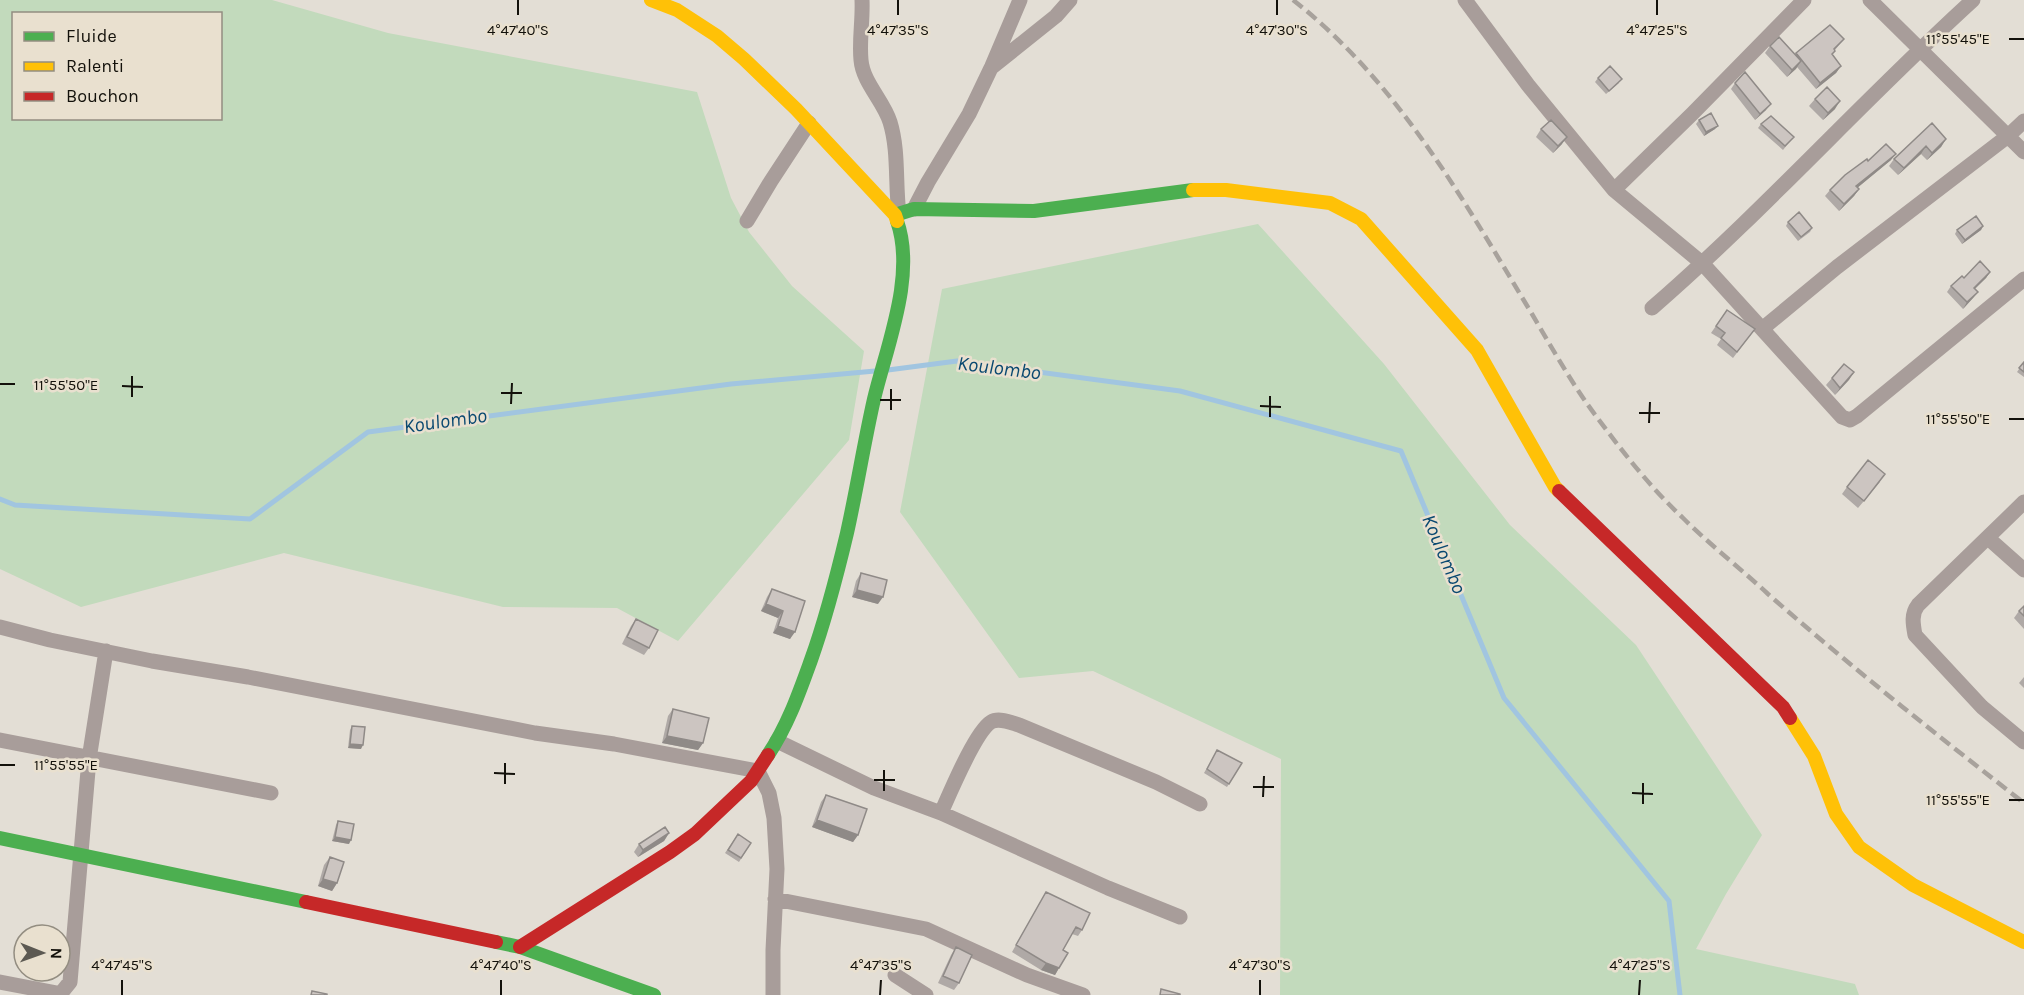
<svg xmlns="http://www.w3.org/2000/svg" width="2024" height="995" viewBox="0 0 2024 995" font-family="Karla,sans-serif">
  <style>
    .green { fill: #c2dabc; fill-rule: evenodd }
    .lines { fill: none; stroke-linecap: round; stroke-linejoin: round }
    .stream { stroke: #a1c5e0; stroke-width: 5 }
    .street { stroke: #a89d9a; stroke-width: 15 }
    .fast { stroke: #4caf50; stroke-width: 14 }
    .slow { stroke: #ffc107; stroke-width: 14 }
    .jam { stroke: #c62828; stroke-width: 14 }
    .rail { stroke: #a8a29c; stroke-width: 4.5; stroke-dasharray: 12 6; stroke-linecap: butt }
    .wall { fill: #afa9a6 }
    .shaded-wall { fill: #8f8a87 }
    .building { fill: #ccc5c1; stroke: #8f8a87; stroke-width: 1.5 }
    .ticks { fill: none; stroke: #13110b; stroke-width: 2 }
    .labels { text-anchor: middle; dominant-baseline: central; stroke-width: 5; stroke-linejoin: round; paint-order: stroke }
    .water-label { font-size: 20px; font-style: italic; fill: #094870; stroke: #e9e0cf }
    .ticks-label { font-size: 15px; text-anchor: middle; fill: #13110b; stroke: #e9e0cf; stroke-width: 5; stroke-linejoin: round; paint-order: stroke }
  </style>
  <rect width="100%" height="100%" fill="#e3ded5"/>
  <path class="green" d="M0,0H272L388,33L697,92L731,198L749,232L792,286L864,351L849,440L678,641L617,608L503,607L284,553L81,607L0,569ZM14,14H220V118H14Z
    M1258,224L1384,364L1510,525L1636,645L1762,835L1726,894L1696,949L1855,984L1859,995H1280L1281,759L1093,671L1019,678L900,512L942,289Z"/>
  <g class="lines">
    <path class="stream" d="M888,370L957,361L1180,391L1401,451L1504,698L1669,901L1680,995
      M0,499L15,505L250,519L368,432L731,384L875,371"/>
    <path class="street" d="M862,0C863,20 859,40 861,60C863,83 883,100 890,122C899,151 895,184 899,214
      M1465,0L1528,85L1614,190L1703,264L1842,417L1850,420L1857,416L2024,279
      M1870,0L2024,152
      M992,66L1020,0
      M1614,190L1692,114L1804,0
      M914,209L928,182L969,114L991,68L1056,16L1070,0
      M747,221L771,181L809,123
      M1652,308C1764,211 1863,100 1973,0
      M1762,329L1837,267L2008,136L2024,121
      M2024,502L1918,605C1911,614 1913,624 1915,635L1982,707L2024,742
      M1988,538L2024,570
      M0,627L50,640L152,661L248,677L535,733L614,744L758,771L769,793L774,818L777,869L773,950V995
      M0,740L271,793
      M777,741L874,788L941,813L1108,888L1180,917
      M941,813C950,793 975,732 991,722C999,717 1012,723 1019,725L1156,782L1200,804
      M775,899L926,929L1027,975L1083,995
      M895,975L926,995
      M0,982L57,993L62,992L70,982L89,759L106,651"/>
    <path class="fast" d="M895,215L914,209L1034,211L1193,190
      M768,755C788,725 799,693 811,660C826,618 837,575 847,533C857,488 864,443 874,399C887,345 916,275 897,221
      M0,838L306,902
      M496,942L520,947L654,995"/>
    <path class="slow" d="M651,0L677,10L717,36L744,59L796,109L895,215L897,221
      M1193,190H1226L1330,203L1361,219L1477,350L1555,487L1559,491
      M1790,718L1814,756L1836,814L1859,847L1913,885L2024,942"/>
    <path class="jam" d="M1559,491L1783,707L1790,718
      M306,902L496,942
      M520,947L670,852L695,834L751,781L768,755"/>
    <path class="rail" d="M1293,0C1398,82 1464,201 1532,314C1552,348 1572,384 1596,416C1622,451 1650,487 1682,517C1709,544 1740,568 1768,594C1851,667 1937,735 2024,803"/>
  </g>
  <path class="wall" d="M1844,39L1835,50V51L1832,55L1841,66L1836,73L1816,89L1797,67L1787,77L1765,53L1770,46L1795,55L1796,53Z
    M1598,78L1619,83L1606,94L1595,82Z
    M1735,83L1766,110L1755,120L1731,89Z
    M1815,99L1835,109L1823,120L1809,106Z
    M1699,120L1715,129L1704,136L1696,124Z
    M1932,123L1946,139L1941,147L1927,160L1921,154L1898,175L1889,166L1894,159Z
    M1761,124L1791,140L1783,150L1758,128Z
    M1541,129L1562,144L1553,153L1536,137Z
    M1891,160L1857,188L1859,189L1854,196L1839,211L1825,196L1830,190L1868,161Z
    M1788,222L1812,228L1810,232L1798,241L1786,226Z
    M1983,226L1981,230L1962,244L1955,234L1957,230Z
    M1990,272L1986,278L1975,289L1978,292L1973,298L1963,309L1947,292L1951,286Z
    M1727,310L1755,329L1733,358L1717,345L1721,339L1711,333Z
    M2024,362V377L2017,372Z
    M1854,372L1835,395L1826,385L1832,378Z
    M1880,482L1858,508L1842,494L1847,487Z
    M861,573L878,604L852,597L856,581Z
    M772,589L805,601L790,639L773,633L778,618L761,611L767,597Z
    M2024,606V629L2014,618L2019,611Z
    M636,619L649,648L644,655L622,644L631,626Z
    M2024,677V688L2019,683Z
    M673,709L703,743L698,750L662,743L668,716Z
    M352,726L361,749L348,748L350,730Z
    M1215,754L1242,763L1227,787L1204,773Z
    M826,795L858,835L853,842L812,827L821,802Z
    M338,821L349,844L332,841L336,825Z
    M669,833L664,841L638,857L634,852L639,844Z
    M738,834L751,843L739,862L725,853Z
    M330,857L337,883L332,891L318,886L324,865Z
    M1046,892L1082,930L1078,936L1072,934L1063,950L1059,968L1055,975L1041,970L1012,952Z
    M956,947L959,983L954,990L938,983L951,955Z"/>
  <path class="shaded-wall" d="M1801,61L1796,69L1787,77L1792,70Z
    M1841,66L1836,73L1816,89L1820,83Z
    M1840,101L1835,109L1823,120L1828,113Z
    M1771,104L1766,110L1755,120L1760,114Z
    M1718,126L1715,129L1704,136L1706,132Z
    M1567,137L1562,144L1553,153L1558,146Z
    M1946,139L1941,147L1927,160L1932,153Z
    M1926,146L1921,154L1898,175L1904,168Z
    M1896,154L1891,160L1851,193L1856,186Z
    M1859,189L1854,196L1839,211L1844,204Z
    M1983,226L1981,230L1962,244L1965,240Z
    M1990,272L1986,278L1969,294L1974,288Z
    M1978,292L1973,298L1963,309L1967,302Z
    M1854,372L1849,380L1835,395L1840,388Z
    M857,590L883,597L878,604L852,597Z
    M766,604L783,611L778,618L761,611Z
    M778,626L795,632L790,639L773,633Z
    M667,736L703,743L698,750L662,743Z
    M350,744L363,745L361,749L348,748Z
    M817,820L858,835L853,842L812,827Z
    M669,833L664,841L638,857L643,850Z
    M335,837L351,840L349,844L332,841Z
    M323,879L337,883L332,891L318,886Z
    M1046,963L1059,968L1055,975L1041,970Z"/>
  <path class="building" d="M1830,25L1844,39L1834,49L1835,51L1832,54L1841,66L1820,83L1796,53Z
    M1779,37L1801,61L1792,70L1770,46Z
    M1610,66L1622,79L1609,91L1598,78Z
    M1745,72L1771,104L1760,114L1735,83Z
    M1827,87L1840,101L1828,113L1815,99Z
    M1711,113L1718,126L1706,132L1699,120Z
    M1771,116L1794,137L1785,146L1761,124Z
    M1551,120L1567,137L1558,146L1541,129Z
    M1932,123L1946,139L1932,153L1926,146L1904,168L1894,159Z
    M1886,144L1896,154L1856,186L1859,189L1844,204L1830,190L1845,175L1867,159L1868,161Z
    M1799,212L1812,228L1801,237L1788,222Z
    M1976,216L1983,226L1965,240L1957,230Z
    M1980,261L1990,272L1974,288L1978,292L1967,302L1951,286L1962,276L1964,278Z
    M1727,310L1755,329L1737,352L1721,338L1725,333L1716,326Z
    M2024,362V372L2019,368Z
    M1844,364L1854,372L1840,388L1832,378Z
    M1868,460L1885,474L1864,501L1847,487Z
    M861,573L887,580L883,597L857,590Z
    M772,589L805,601L795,632L778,626L783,611L766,604Z
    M2024,606V616L2019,611Z
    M636,619L658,630L649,648L627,637Z
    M673,709L709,718L703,743L667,736Z
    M352,726L365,727L363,745L350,744Z
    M1217,750L1242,763L1229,784L1207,769Z
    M826,795L867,809L858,835L817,820Z
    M338,821L354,824L351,840L335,837Z
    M665,827L669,833L643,850L639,844Z
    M738,834L751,843L741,858L728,850Z
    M330,857L344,862L337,883L323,879Z
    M1046,892L1090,913L1082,930L1076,927L1063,950L1068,953L1059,968L1046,963L1016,945Z
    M956,947L972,955L959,983L943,976Z
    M1161,989L1180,994V995H1160Z
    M312,991L327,994V995H311Z"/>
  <path class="ticks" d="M518,15V0M898,15V0M1277,15V0M1657,15V0M2009,39H2024M0,384H15M122,386L143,387M501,393H522M132,397V376M880,400H901M511,404L512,383M1260,406L1281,407M891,410V389M1639,413H1660M1270,417V396M2009,419H2024M1649,423L1650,402M0,765H15M494,773L515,774M874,780H895M505,784V763M1253,787H1274M884,791V770M1632,793L1653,794M1263,797L1264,776M2009,800H2024M1643,804V783M122,995V980M501,995V980M880,995L881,980M1260,995V980M1639,995L1640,980"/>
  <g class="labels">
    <g class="water-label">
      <text transform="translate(999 368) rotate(7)">Koulombo</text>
      <text transform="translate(445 421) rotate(-8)">Koulombo</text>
      <text transform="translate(1444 554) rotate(67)">Koulombo</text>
    </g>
  </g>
  <g class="ticks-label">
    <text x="518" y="35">4°47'40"S</text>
    <text x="898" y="35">4°47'35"S</text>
    <text x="1277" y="35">4°47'30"S</text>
    <text x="1657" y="35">4°47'25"S</text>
    <text x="1958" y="44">11°55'45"E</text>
    <text x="66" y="390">11°55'50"E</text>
    <text x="1958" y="424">11°55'50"E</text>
    <text x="66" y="770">11°55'55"E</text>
    <text x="1958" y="805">11°55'55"E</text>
    <text x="122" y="970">4°47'45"S</text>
    <text x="501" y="970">4°47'40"S</text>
    <text x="881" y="970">4°47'35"S</text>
    <text x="1260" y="970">4°47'30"S</text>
    <text x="1640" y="970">4°47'25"S</text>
  </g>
  <rect x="12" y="12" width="210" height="108" fill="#e9e0cf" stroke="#938d81" stroke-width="1.5"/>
  <rect x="24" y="32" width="30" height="9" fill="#4caf50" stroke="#938d81" stroke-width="1.5"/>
  <text x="66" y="42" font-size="18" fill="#13110b">Fluide</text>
  <rect x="24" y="62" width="30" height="9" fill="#ffc107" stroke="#938d81" stroke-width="1.5"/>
  <text x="66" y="72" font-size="18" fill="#13110b">Ralenti</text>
  <rect x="24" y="92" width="30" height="9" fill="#c62828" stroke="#938d81" stroke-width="1.5"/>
  <text x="66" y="102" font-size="18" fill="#13110b">Bouchon</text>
  <g transform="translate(42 953) rotate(91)"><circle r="28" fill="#e9e0cf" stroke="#938d81" stroke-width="1.5"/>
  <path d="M0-4.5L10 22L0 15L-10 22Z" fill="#5c5952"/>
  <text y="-9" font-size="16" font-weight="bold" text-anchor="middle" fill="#13110b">N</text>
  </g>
</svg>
